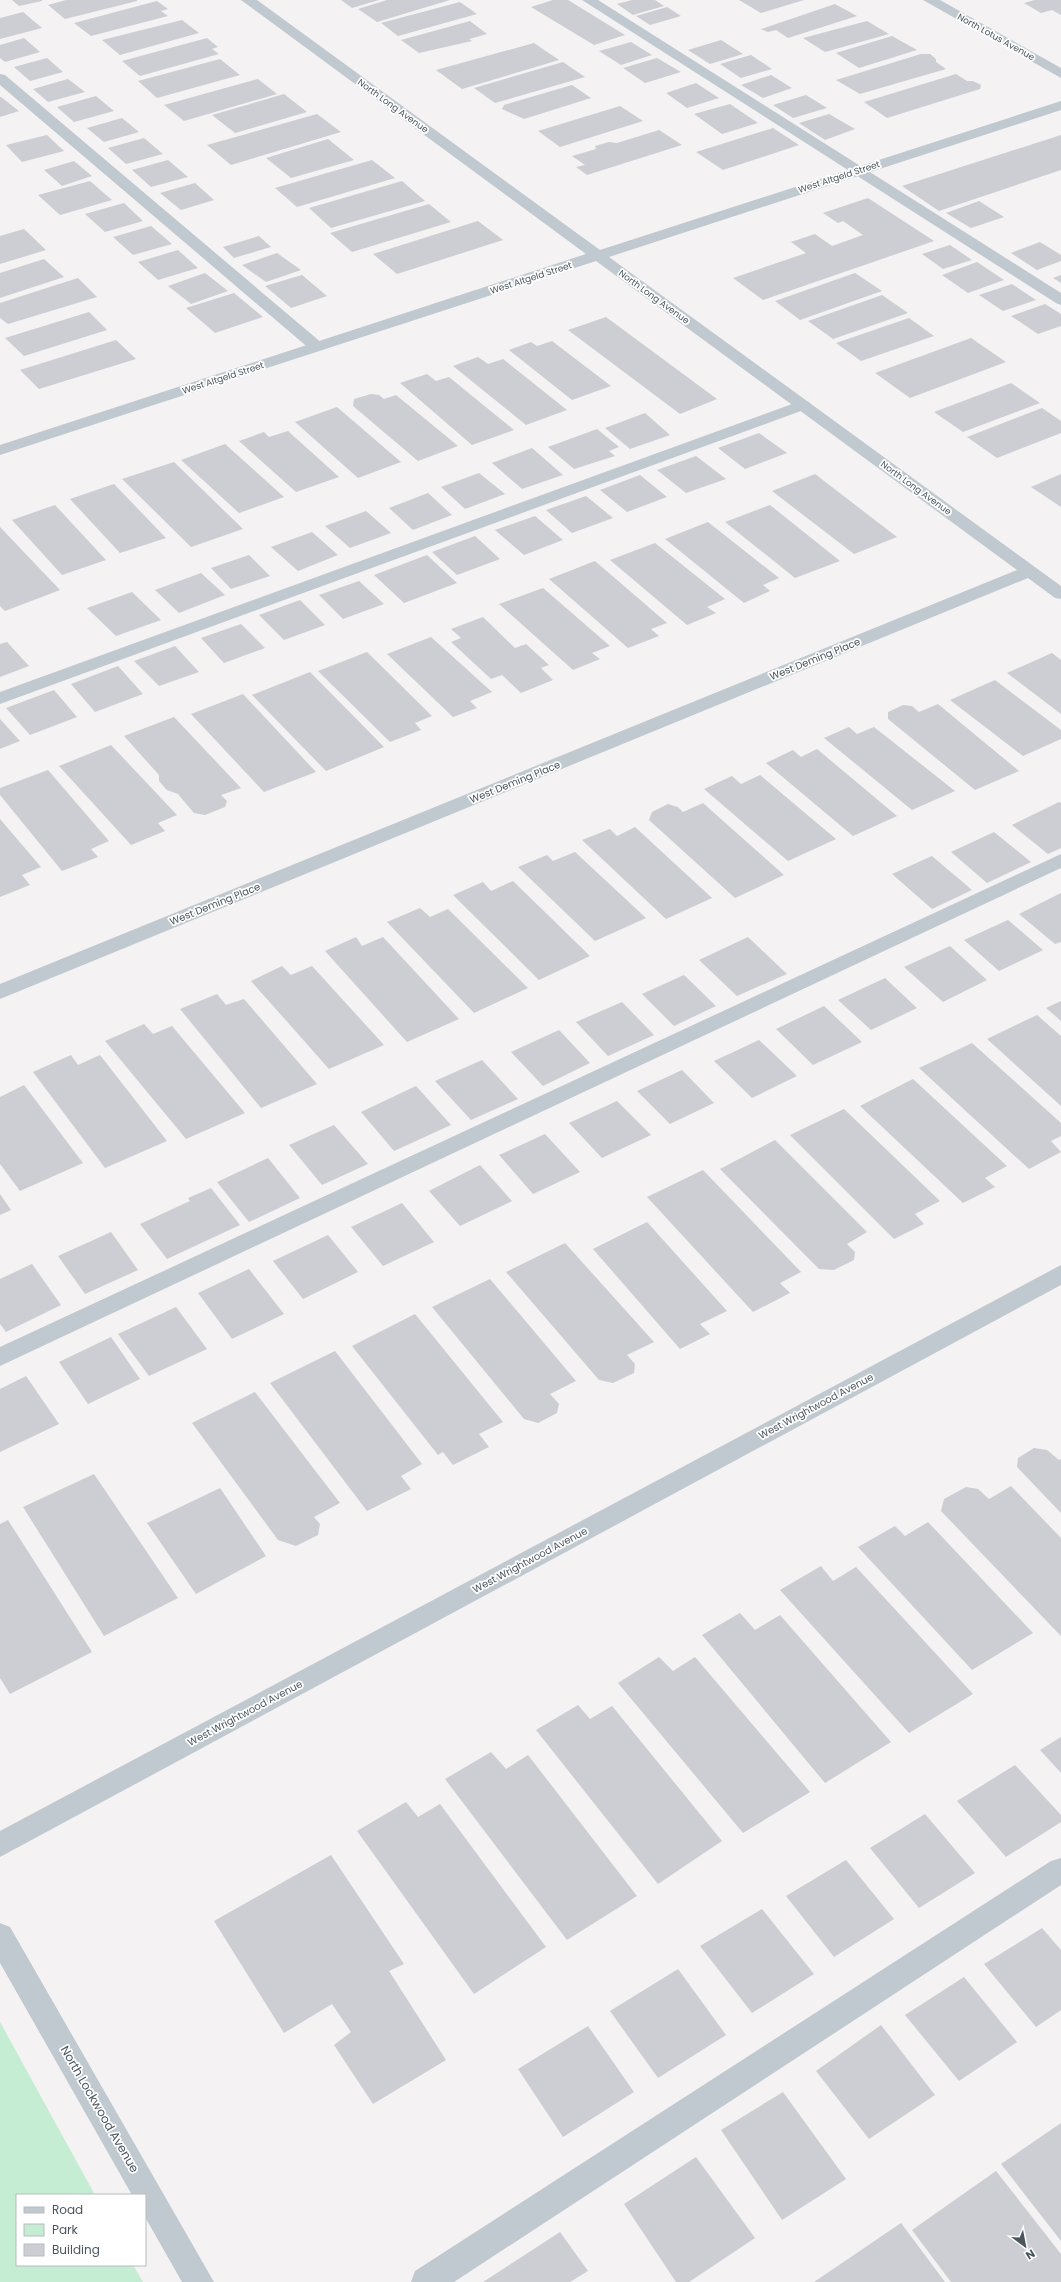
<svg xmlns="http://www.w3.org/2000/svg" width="1061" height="2282" viewBox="0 0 1061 2282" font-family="Poppins,sans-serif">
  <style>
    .green { fill: #c4edd3 }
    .building { fill: #ccced3 }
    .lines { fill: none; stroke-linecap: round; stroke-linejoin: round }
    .service { fill: #c0c9cf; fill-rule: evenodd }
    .minor { fill: #c0c9cf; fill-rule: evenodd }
    .labels { text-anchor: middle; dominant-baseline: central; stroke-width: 3.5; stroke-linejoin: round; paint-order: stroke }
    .far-street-label { font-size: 9px; fill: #4a555e; stroke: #fff }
    .street-label { font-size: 10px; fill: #4a555e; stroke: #fff }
    .near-street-label { font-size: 12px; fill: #4a555e; stroke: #fff }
  </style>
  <rect width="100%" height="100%" fill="#f4f2f2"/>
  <path class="green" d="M0,2022L95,2195H17V2265H133L143,2282H0Z"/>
  <path class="building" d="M12,0H42V1L19,6Z
    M66,0H137V1L65,19L48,5Z
    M341,0H379L352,8Z
    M387,0H450L377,22L358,9Z
    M553,0H568L625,35L594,45L531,7Z
    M632,0H655L664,6L633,15L617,4Z
    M739,0H804L761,13Z
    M1035,0H1061V15L1052,10L1041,13L1024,3Z
    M157,1L168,9L161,11L168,16L91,36L74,23Z
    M460,2L477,14L398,36L381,23Z
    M835,4L857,16L788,38L776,30L768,32L761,29Z
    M667,7L681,16L650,25L636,16Z
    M23,12L42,28L0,39V18Z
    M182,20L199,33L120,55L102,40Z
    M470,21L487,34L469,39L472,41L419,53L401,40Z
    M867,21L889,34L825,52L803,38Z
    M892,36L917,50L859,68L836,53Z
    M24,38L40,52L5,62L0,58V45Z
    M207,38L218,47L212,49L219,54L140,76L122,61Z
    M721,40L743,54L710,64L688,50Z
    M631,42L652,55L621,65L599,51Z
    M534,43L559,60L462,89L436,70Z
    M921,54H930L936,59V62L946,69L860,94L836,80Z
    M751,55L772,69L741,78L720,64Z
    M47,58L63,72L30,81L14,67Z
    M657,58L681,72L645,83L623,68Z
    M220,59L240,75L157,98L138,81Z
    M563,62L585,77L495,103L474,88Z
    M956,74L967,81H973L981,85L980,89L887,118L864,102Z
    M771,75L792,88L763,98L741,85Z
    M68,79L85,92L48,102L33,89Z
    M258,79L277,94L184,121L164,105Z
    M696,83L719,98L687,108L666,93Z
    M572,85L591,98L524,119L502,109L504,105Z
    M284,94L307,112L235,133L212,115Z
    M806,95L827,108L793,118L773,105Z
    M96,96L114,111L74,122L57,107Z
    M0,97H1L19,111L0,117Z
    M730,104L758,123L722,134L694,114Z
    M620,106L643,121L560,147L538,131Z
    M317,114L341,132L231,165L207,145Z
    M829,114L855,129L825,140L799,123Z
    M122,118L139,132L104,142L87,128Z
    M773,128L799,145L723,170L696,152Z
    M659,130L682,145L587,175L576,167L585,165L572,156L596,149L595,146L609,142L617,143Z
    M47,135L64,151L22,162L6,145Z
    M1061,135V170L939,211L902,186Z
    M144,138L163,154L126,164L108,148Z
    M328,139L354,160L291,178L266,158Z
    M168,160L188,177L151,187L132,170Z
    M372,160L395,178L297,207L275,188Z
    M74,161L92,176L62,186L44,170Z
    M90,181L112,200L60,215L38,195Z
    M402,181L425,201L331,228L309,208Z
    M195,183L214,200L181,210L160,193Z
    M868,198L934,241L763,300L733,278L806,253L791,242L815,234L832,246L863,235L843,221L838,223L823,213Z
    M979,201L1004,217L971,228L946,213Z
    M124,203L143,221L105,232L85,214Z
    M429,204L451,222L352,252L330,233Z
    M478,221L503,240L397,274L373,254Z
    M151,226L172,244L133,255L113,237Z
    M24,229L46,250L0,264V236Z
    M259,236L271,247L234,258L223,247Z
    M1040,242L1061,255V261L1037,270L1011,253Z
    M950,245L972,260L943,269L922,254Z
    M178,250L198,268L158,280L138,262Z
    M277,253L301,270L266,282L242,265Z
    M44,259L64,277L0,298V273Z
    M977,262L1004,280L968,293L942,275Z
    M205,273L228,291L191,304L168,286Z
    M855,273L882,291L800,320L775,301Z
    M302,275L327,296L291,308L265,286Z
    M1061,275V283L1053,278Z
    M78,278L97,297L8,324L0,318V303Z
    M1012,284L1036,300L1003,311L979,295Z
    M234,293L263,317L215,333L186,308Z
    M882,295L908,313L833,339L808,321Z
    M1045,304L1061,314V326L1038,334L1011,316Z
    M89,312L107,330L24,356L5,338Z
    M606,317L717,399L680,414L568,330Z
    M909,318L934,336L861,361L836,343Z
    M971,338L1006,362L910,398L875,373Z
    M116,340L136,359L39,389L20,370Z
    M552,341L611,386L572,400L509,350L531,342L537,346Z
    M478,357L488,364L503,359L567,410L526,425L453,366Z
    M427,374L436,381L449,377L514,430L472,445L400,383Z
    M1011,383L1040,403L963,432L934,412Z
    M371,394L379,395L384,399L396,395L458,446L418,461L353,406L354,399Z
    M337,407L401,462L358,478L295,422Z
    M1042,408L1061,421V433L997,458L967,437Z
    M645,413L670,435L630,449L605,428Z
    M597,429L619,447L609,451L615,456L574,469L548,447Z
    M288,431L339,477L296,492L239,441L264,432L269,437Z
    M759,433L787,453L745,469L718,448Z
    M225,444L284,497L239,513L181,460Z
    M532,448L563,475L522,489L492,463Z
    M696,456L726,479L686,493L657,470Z
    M174,462L243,529L191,547L122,479Z
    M479,473L505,494L465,509L441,487Z
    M815,474L897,537L854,554L772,491Z
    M1061,474V507L1031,487Z
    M640,475L667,497L627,512L600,490Z
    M114,484L166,538L120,553L70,499Z
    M428,493L452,515L413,530L389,508Z
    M586,496L613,518L572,533L546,510Z
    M55,505L106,560L62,575L12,520Z
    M770,505L840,561L795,578L725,522Z
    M366,511L391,533L350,548L325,526Z
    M535,516L563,540L524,555L495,530Z
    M708,522L779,578L763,585L770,591L744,603L665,539Z
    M0,527L60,590L5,611L0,606Z
    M312,532L338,555L298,571L271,547Z
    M475,536L500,559L457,575L432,552Z
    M655,543L725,599L707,607L716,613L687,625L610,560Z
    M249,555L270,576L231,589L211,568Z
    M427,555L457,583L404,603L374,575Z
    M595,561L667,623L651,629L659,636L628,648L549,579Z
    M201,573L225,595L179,613L155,590Z
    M359,581L384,604L343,619L319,595Z
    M543,588L610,646L592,653L600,659L573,670L499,604Z
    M132,592L161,620L116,636L87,608Z
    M300,600L325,625L284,640L259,615Z
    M483,617L515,648L526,644L549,665L541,668L553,680L521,693L502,675L491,679L451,642L461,638L451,629Z
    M241,624L265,648L224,663L201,638Z
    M431,637L492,692L470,701L477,708L453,717L387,654Z
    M7,642L29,666L0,677V644Z
    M175,646L199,672L159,686L134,661Z
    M367,652L432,716L415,723L421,730L390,742L318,671Z
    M1052,653L1061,660V714L1007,673Z
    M118,666L143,694L95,712L71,684Z
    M310,672L384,747L326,771L252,695Z
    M995,680L1061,730V739L1023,756L950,700Z
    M54,690L77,717L30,735L6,708Z
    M243,694L316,772L264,792L191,714Z
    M938,704L1019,771L975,790L888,719V712L903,705L912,706L919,712Z
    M174,717L241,788L221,795L227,801L225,807L205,815L194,813L178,794L167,790L159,781V775L124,736Z
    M0,719L20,741L0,749Z
    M849,727L857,734L874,727L955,791L912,810L824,738Z
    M111,745L177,815L158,823L165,831L131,845L59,766Z
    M817,749L897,816L853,836L766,763L793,750L801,757Z
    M48,770L109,841L91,849L98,857L62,871L0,795V788Z
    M760,775L836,839L788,861L704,789L732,776L741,784Z
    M1059,802L1061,803V848L1048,854L1012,825Z
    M703,803L784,875L735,898L649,820L652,812L668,804L678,807L683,812Z
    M0,819L41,867L22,875L30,885L0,897Z
    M635,827L712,898L666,919L582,840L610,829L617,836Z
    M994,832L1031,862L987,883L951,852Z
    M575,852L646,918L595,941L518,867L547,855L553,861Z
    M932,856L972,890L932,909L892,874Z
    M513,881L590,956L539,980L453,895L483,882L491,891Z
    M1061,893V942L1055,944L1019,914Z
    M420,908L430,917L448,909L528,988L474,1013L387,922Z
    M1008,920L1043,950L999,971L964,940Z
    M356,937L362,946L383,937L459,1019L407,1042L325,951Z
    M748,937L787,974L737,996L699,960Z
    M950,946L987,980L943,1002L904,967Z
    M282,966L291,975L312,966L384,1045L329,1069L251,981Z
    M684,975L716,1006L674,1026L642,994Z
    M885,978L917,1008L871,1030L838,1000Z
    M217,994L226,1005L244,999L317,1084L261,1108L180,1009Z
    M1061,1001V1021L1046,1008Z
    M622,1002L654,1035L608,1056L576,1022Z
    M824,1006L862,1042L813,1065L776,1029Z
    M1037,1015L1061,1036V1106L987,1039Z
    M144,1024L153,1034L172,1026L245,1113L186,1139L105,1041Z
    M559,1030L590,1063L543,1086L511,1052Z
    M759,1040L797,1076L752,1098L714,1061Z
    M972,1043L1061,1123V1136L1051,1141L1061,1152L1029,1169L919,1068Z
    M71,1055L78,1065L100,1055L167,1141L105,1168L33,1072Z
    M482,1060L518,1099L471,1120L435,1081Z
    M682,1070L714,1103L670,1124L637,1091Z
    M913,1079L1007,1166L985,1178L995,1187L963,1203L860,1106Z
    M24,1085L83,1163L20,1191L0,1164V1097Z
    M416,1086L451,1125L394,1151L361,1112Z
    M617,1101L651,1135L602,1158L569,1123Z
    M844,1109L940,1201L915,1214L924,1224L894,1239L790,1135Z
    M334,1125L368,1164L322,1185L289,1145Z
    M545,1134L580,1172L533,1194L499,1155Z
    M775,1140L867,1232L847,1244L855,1252L854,1260L834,1270L819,1269L720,1169Z
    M268,1158L300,1198L249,1222L217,1182Z
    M480,1165L512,1201L460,1226L429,1191Z
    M703,1170L801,1272L780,1283L790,1293L753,1312L647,1197Z
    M211,1188L240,1225L167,1259L140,1224L190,1201L188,1198Z
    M0,1194L11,1210L0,1215Z
    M402,1203L434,1242L383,1266L351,1227Z
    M647,1222L727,1311L700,1324L710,1334L680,1349L593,1249Z
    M111,1232L138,1270L85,1294L58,1256Z
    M328,1235L358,1272L303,1299L273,1261Z
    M565,1243L654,1342L627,1355L635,1364L634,1373L613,1383L599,1380L506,1272Z
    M32,1264L61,1305L6,1332L0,1324V1279Z
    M249,1269L284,1314L232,1339L198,1293Z
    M490,1279L576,1381L550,1394L559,1404L557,1413L538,1423L524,1419L432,1307Z
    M176,1307L207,1349L149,1376L118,1334Z
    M415,1314L503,1422L479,1434L489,1447L453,1465L443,1452L438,1455L352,1346Z
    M111,1337L140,1379L88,1404L59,1362Z
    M335,1351L422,1464L401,1476L411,1489L367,1511L270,1383Z
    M26,1376L59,1424L0,1452V1389Z
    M255,1392L340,1503L314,1517L320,1524L318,1535L296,1546L278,1540L192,1423Z
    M1034,1448L1047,1450L1059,1460L1061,1459V1513L1017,1467L1018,1458Z
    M94,1474L178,1598L104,1636L23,1507Z
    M1011,1486L1061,1538V1636L941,1511L944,1499L966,1487L978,1489L989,1499Z
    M220,1488L266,1556L196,1594L147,1523Z
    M8,1520L92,1652L10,1694L0,1678V1524Z
    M928,1522L1033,1633L972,1670L858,1547L895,1526L905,1536Z
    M821,1566L833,1581L856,1567L973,1694L909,1733L780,1590Z
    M740,1613L755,1630L780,1615L891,1742L825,1783L702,1635Z
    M659,1657L673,1671L695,1657L810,1792L743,1833L618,1683Z
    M578,1705L590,1719L612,1706L722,1841L658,1884L536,1730Z
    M1061,1737V1773L1040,1750Z
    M491,1752L506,1769L528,1755L637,1896L567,1940L445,1779Z
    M1015,1765L1061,1815V1822L1006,1857L957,1801Z
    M406,1802L418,1817L440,1804L546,1947L474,1994L357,1831Z
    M925,1814L975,1873L919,1908L870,1848Z
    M331,1855L404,1964L389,1971L446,2060L373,2104L334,2045L351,2032L332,2004L284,2033L214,1921Z
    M846,1860L894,1919L834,1957L786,1896Z
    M762,1909L814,1974L752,2013L700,1946Z
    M1042,1928L1061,1950V2010L1036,2027L984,1964Z
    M678,1969L726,2035L658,2078L610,2011Z
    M964,1977L1017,2042L959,2081L905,2015Z
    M881,2025L935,2095L869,2139L816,2071Z
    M588,2026L634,2092L563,2137L518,2069Z
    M783,2092L846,2179L782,2220L721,2130Z
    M1061,2123V2241L1001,2164Z
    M696,2157L755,2238L689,2282H676L624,2204Z
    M996,2171L1061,2254V2282H951L912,2230Z
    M901,2223L945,2282H814Z
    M560,2232L588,2271L570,2282H483Z"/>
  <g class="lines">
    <path class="service" d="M582,0H598L1061,293V305L1056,303Z
      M0,74L5,75L323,344L325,347L323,350H311L0,85Z
      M803,400L809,402L811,405L809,408L0,704V692Z
      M1061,854V868L0,1366V1347Z
      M1061,1858V1885L454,2282H411L415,2271L1051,1861Z"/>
    <path class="minor" d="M241,0H257L600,250L1061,101V110L609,257L1061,586V599L1055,598L1028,578L0,999V984L1017,570L596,261L0,455V445L586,254Z
      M923,0H940L1061,68V78Z
      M1061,1265V1285L0,1857V1831Z
      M0,1923L10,1927L214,2282H182L145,2217V2195H132L0,1963Z"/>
  </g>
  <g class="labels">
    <g class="far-street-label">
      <text transform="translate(996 37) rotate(29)">North Lotus Avenue</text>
      <text transform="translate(393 106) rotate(36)">North Long Avenue</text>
      <text transform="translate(839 177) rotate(-18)">West Altgeld Street</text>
      <text transform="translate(531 278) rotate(-18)">West Altgeld Street</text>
      <text transform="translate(654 297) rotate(36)">North Long Avenue</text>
      <text transform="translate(223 378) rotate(-18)">West Altgeld Street</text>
      <text transform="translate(916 488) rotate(36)">North Long Avenue</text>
    </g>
    <g class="street-label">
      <text transform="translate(815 659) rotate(-22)">West Deming Place</text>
      <text transform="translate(515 782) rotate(-22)">West Deming Place</text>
      <text transform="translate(215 904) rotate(-22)">West Deming Place</text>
      <text transform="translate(816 1406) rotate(-28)">West Wrightwood Avenue</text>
      <text transform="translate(530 1560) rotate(-28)">West Wrightwood Avenue</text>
      <text transform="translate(245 1713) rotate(-28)">West Wrightwood Avenue</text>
    </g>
    <g class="near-street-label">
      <text transform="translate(100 2109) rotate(60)">North Lockwood Avenue</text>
    </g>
  </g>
  <rect x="16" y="2194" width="130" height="72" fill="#ffffff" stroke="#b7bbbf"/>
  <rect x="24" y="2207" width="20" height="6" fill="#c0c9cf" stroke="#b7bbbf"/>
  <text x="52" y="2214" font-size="12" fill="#4a555e">Road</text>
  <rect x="24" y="2224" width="20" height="12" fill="#c4edd3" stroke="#b7bbbf"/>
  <text x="52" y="2234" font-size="12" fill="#4a555e">Park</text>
  <rect x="24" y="2244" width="20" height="12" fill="#ccced3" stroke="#b7bbbf"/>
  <text x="52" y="2254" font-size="12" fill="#4a555e">Building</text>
  <g transform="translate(1025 2246) rotate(148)" stroke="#ffffff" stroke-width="3" paint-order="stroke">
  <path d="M0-3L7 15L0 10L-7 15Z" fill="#4a555e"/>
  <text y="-6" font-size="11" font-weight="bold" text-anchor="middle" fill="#4a555e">N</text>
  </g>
</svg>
